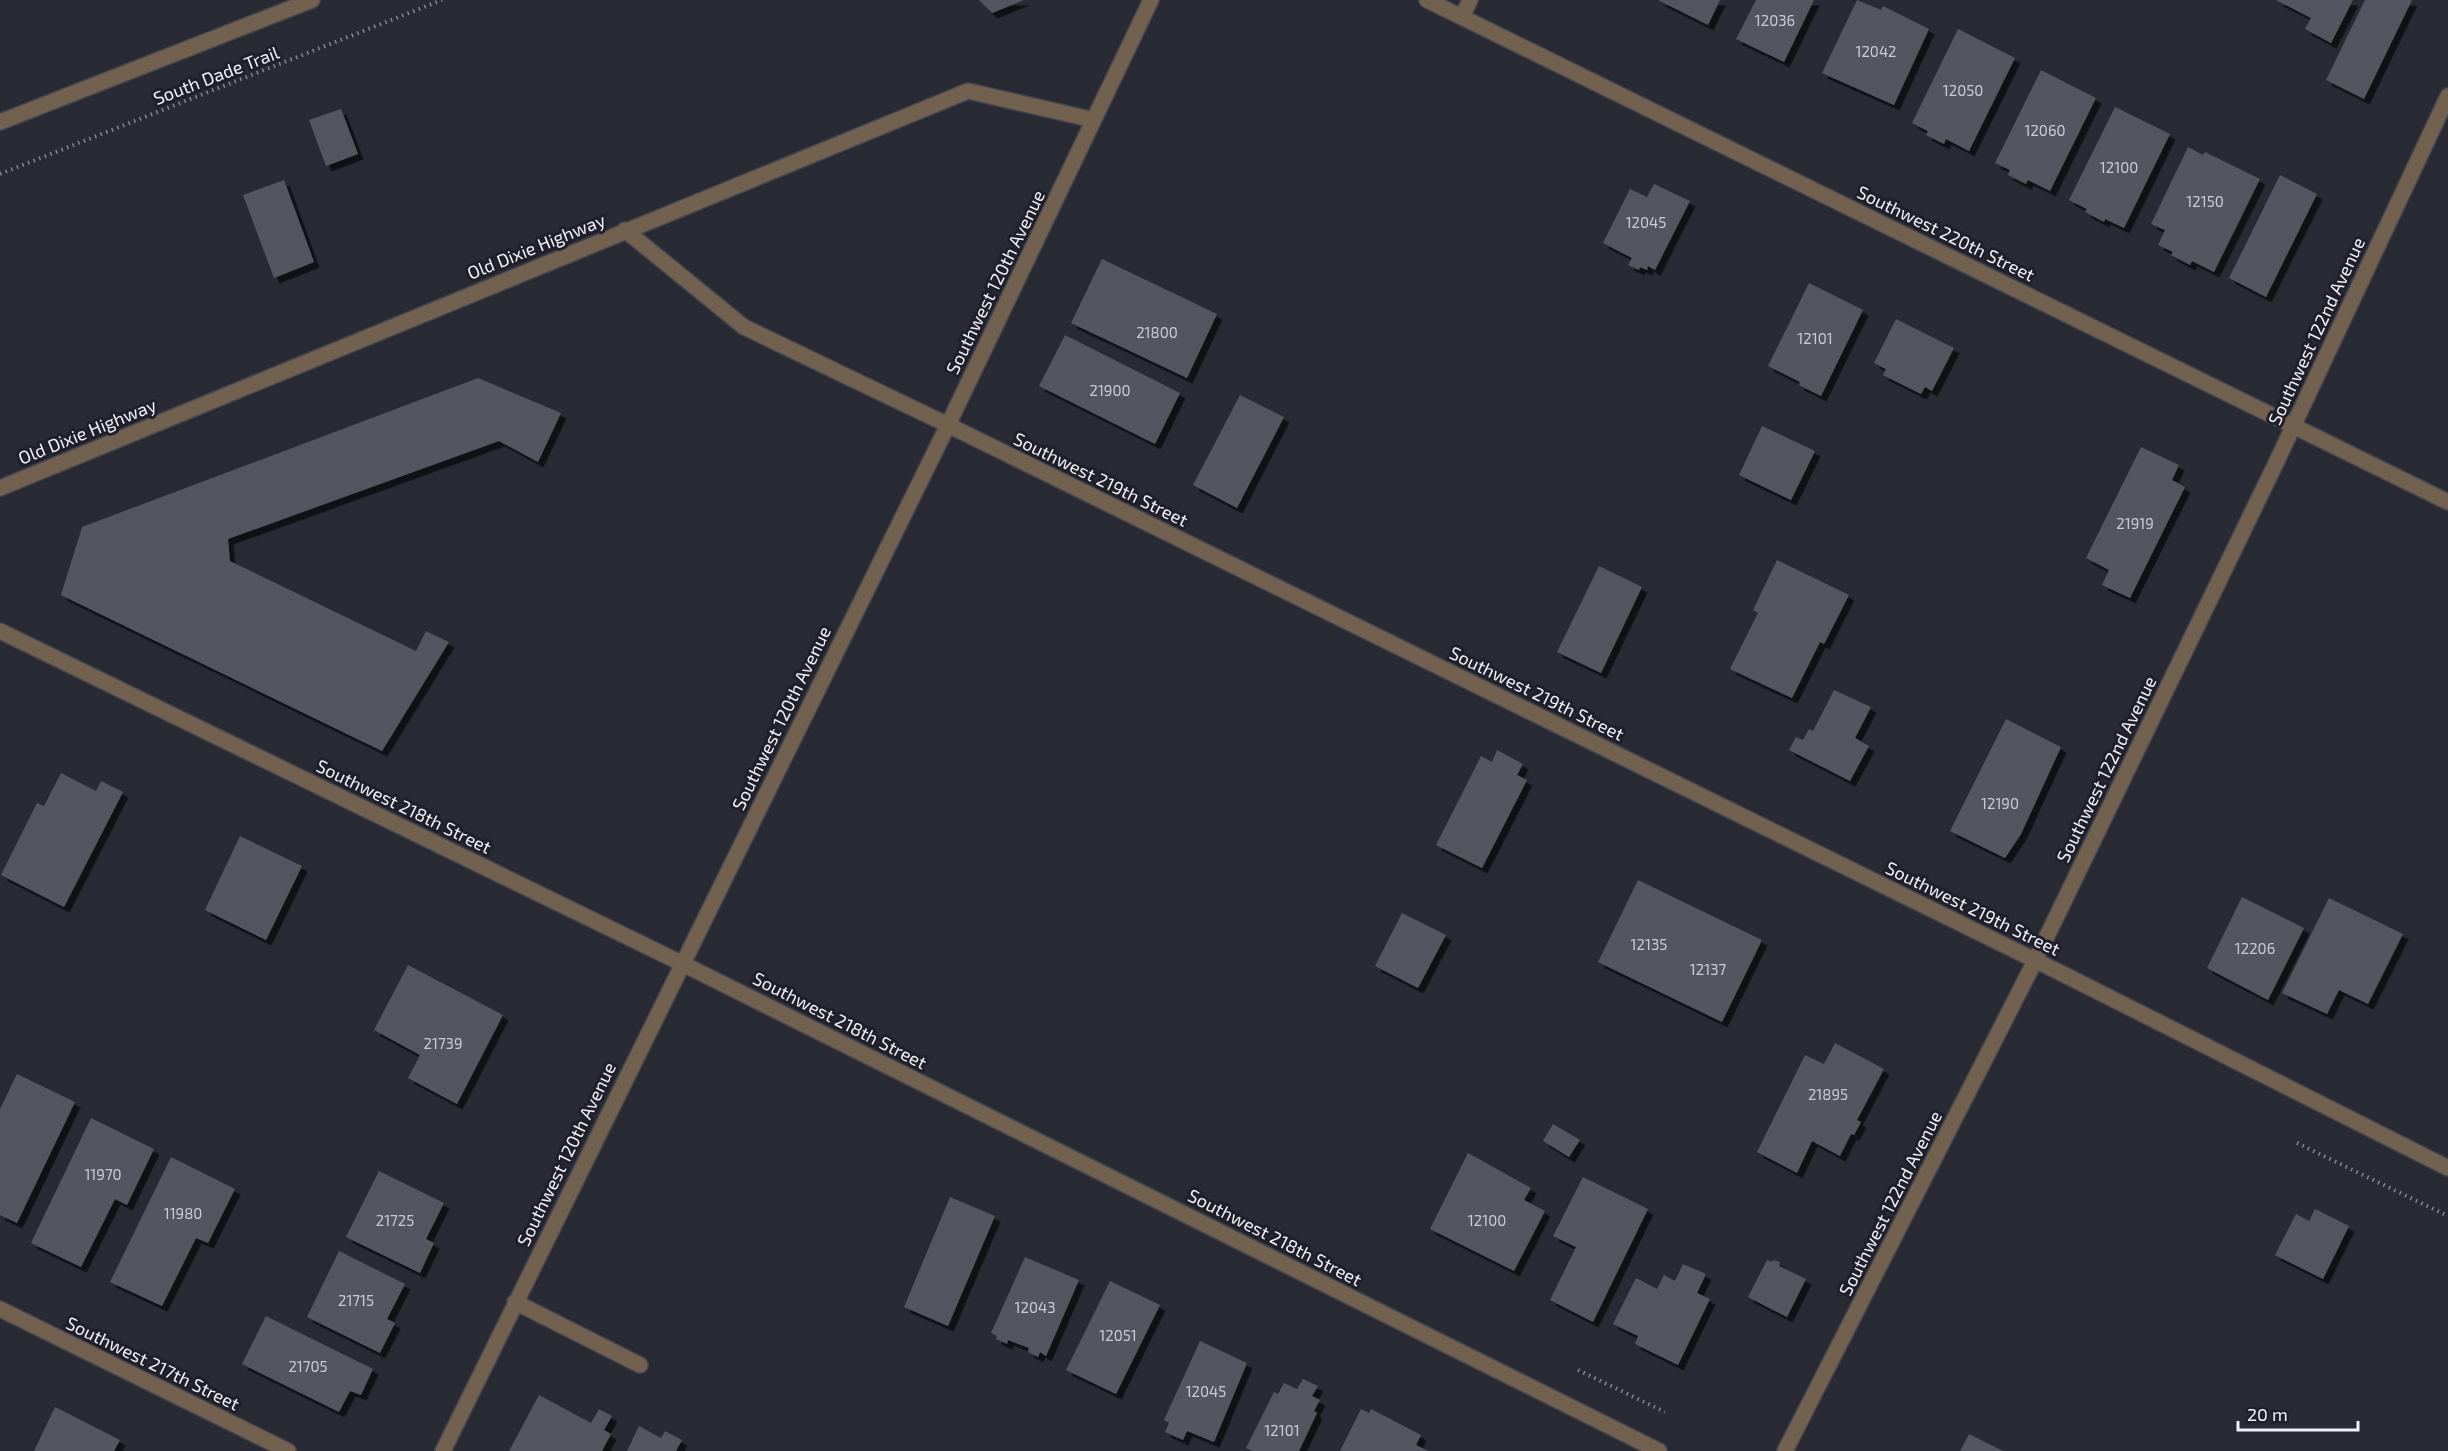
<svg xmlns="http://www.w3.org/2000/svg" width="2448" height="1451" viewBox="0 0 2448 1451" font-family="'Exo 2',sans-serif">
  <style>
    .building { fill: #545561; filter: url(#shadow) }
    .lines { fill: none; stroke-linecap: round; stroke-linejoin: round }
    .minor-casing { stroke: #44464f; stroke-width: 18 }
    .path { stroke: #85868f; stroke-width: 4; stroke-dasharray: 1.5 4.5; stroke-linecap: butt }
    .minor { stroke: #736150; stroke-width: 15 }
    .labels { text-anchor: middle; dominant-baseline: central; stroke-width: 6; stroke-linejoin: round; paint-order: stroke }
    .number-label { font-size: 15px; fill: #c9cad2 }
    .street-label { font-size: 18px; fill: #f0f1f8; stroke: #1f202a }
  </style>
  <defs>
    <filter id="shadow"><feDropShadow dx="5.5" dy="5.5" stdDeviation="0" flood-color="#0009"/></filter>
  </defs>
  <rect width="100%" height="100%" fill="#282a34"/>
  <path class="building" d="M979,0H1024L992,13Z
    M1658,0H1720L1708,25Z
    M1756,0H1814L1784,62L1736,39Z
    M1857,0L1881,10L1883,6L1929,29L1894,105L1822,73Z
    M2276,0H2353L2331,43L2305,29L2311,18Z
    M2365,0H2412L2364,99L2326,80Z
    M1958,29L2015,58L1969,151L1946,139L1944,144L1926,135L1928,131L1912,123Z
    M2041,70L2096,98L2050,191L2028,180L2026,184L2008,175L2010,170L1995,163Z
    M2115,107L2170,134L2124,228L2105,219L2104,222L2085,212L2087,209L2069,200Z
    M341,109L358,154L326,166L309,120Z
    M2188,147L2203,155L2205,152L2260,179L2214,272L2192,261L2190,265L2171,255L2173,252L2158,245L2165,230L2151,224Z
    M2280,175L2317,194L2266,297L2229,278Z
    M284,180L314,262L274,278L243,195Z
    M1654,184L1690,201L1655,270L1648,266L1647,270L1640,267L1639,270L1628,265L1632,258L1603,243L1630,189L1647,197Z
    M1102,259L1217,314L1187,378L1071,323Z
    M1809,283L1863,310L1821,396L1799,385L1800,382L1768,366Z
    M1896,319L1954,348L1932,391L1925,387L1921,394L1883,375L1886,369L1874,363Z
    M1065,335L1180,393L1155,444L1039,386Z
    M478,378L561,413L538,462L499,441L228,539L230,561L416,651L426,631L449,642L382,751L61,595L82,527Z
    M1240,395L1284,417L1237,508L1193,485Z
    M1762,426L1815,451L1791,500L1739,475Z
    M2141,447L2179,465L2172,480L2185,487L2130,598L2102,585L2109,570L2086,558Z
    M1777,560L1849,595L1824,644L1820,642L1792,698L1730,669L1758,613L1753,610Z
    M1599,566L1642,587L1601,673L1557,652Z
    M1834,690L1871,707L1855,738L1869,746L1850,781L1789,750L1796,737L1803,740L1809,729L1813,731Z
    M2006,719L2061,747L2021,834L2005,858L1950,831Z
    M1497,750L1523,764L1517,775L1527,780L1482,868L1436,845L1481,756L1492,762Z
    M61,773L96,791L101,781L123,792L64,907L1,875L37,803L44,806Z
    M240,836L302,866L266,940L205,910Z
    M1638,880L1762,940L1722,1022L1598,962Z
    M2242,897L2304,928L2268,1000L2207,968Z
    M2329,898L2403,934L2368,1004L2339,990L2327,1014L2282,993Z
    M1402,913L1446,935L1418,988L1375,966Z
    M408,965L503,1015L457,1104L408,1078L420,1055L374,1030Z
    M1835,1043L1884,1069L1857,1120L1861,1122L1854,1135L1851,1134L1840,1156L1812,1141L1797,1173L1757,1152L1805,1055L1824,1064Z
    M17,1074L75,1102L17,1223L0,1215V1109Z
    M91,1118L154,1149L127,1205L115,1199L81,1267L31,1243Z
    M1553,1124L1580,1140L1569,1157L1543,1141Z
    M1468,1153L1531,1188L1524,1200L1545,1211L1514,1271L1430,1229Z
    M171,1157L235,1189L208,1243L196,1238L162,1306L110,1282Z
    M379,1171L444,1203L426,1239L434,1243L420,1273L346,1237Z
    M1583,1177L1648,1209L1593,1322L1550,1300L1576,1247L1553,1236Z
    M950,1197L995,1216L948,1326L904,1307Z
    M2315,1209L2349,1226L2323,1279L2275,1255L2296,1214L2309,1221Z
    M339,1251L405,1284L387,1319L395,1323L380,1353L307,1317Z
    M1025,1257L1079,1280L1046,1356L1040,1352L1038,1357L1028,1352L1029,1348L1008,1340L1007,1344L996,1339L997,1336L991,1333Z
    M1767,1260L1772,1262L1773,1260L1777,1261L1780,1262L1779,1266L1806,1279L1787,1317L1748,1297Z
    M1683,1264L1706,1274L1697,1293L1710,1299L1678,1365L1635,1344L1638,1336L1613,1324L1636,1278L1657,1289L1664,1275L1675,1281Z
    M1110,1281L1160,1305L1116,1394L1066,1370Z
    M266,1316L373,1369L361,1395L350,1391L339,1412L242,1364Z
    M1200,1341L1247,1363L1214,1442L1187,1431L1183,1440L1165,1432L1169,1423L1164,1420Z
    M1303,1379L1318,1386L1312,1396L1320,1400L1314,1411L1317,1413L1299,1451H1252L1246,1448L1274,1392L1278,1394L1284,1383L1297,1389Z
    M539,1395L591,1423L599,1409L612,1416L604,1430L611,1434L602,1451H509Z
    M55,1407L120,1440L114,1451H34Z
    M1361,1409L1369,1413L1371,1409L1421,1435L1416,1445L1428,1451H1340Z
    M639,1426L661,1438L665,1431L682,1440L676,1451H627Z
    M1969,1434L2003,1451H1960Z"/>
  <g class="lines">
    <defs>
      <path id="minor" d="M1427,0L2448,502
        M1462,17L1470,0
        M0,122L312,0
        M625,230L744,327L948,425L2065,975L2448,1168
        M0,488L968,91L1094,120
        M0,631L681,963L1659,1451
        M515,1302L640,1365
        M0,1309L288,1451
        M443,1451L948,425L1151,0
        M1785,1451L2035,961L2276,463L2448,96"/>
    </defs>
    <use href="#minor" class="minor-casing"/>
    <path class="path" d="M0,174L442,0
      M2297,1143L2448,1216
      M1578,1370L1665,1412"/>
    <use href="#minor" class="minor"/>
  </g>
  <g class="labels">
    <g class="number-label">
      <text x="1775" y="20">12036</text>
      <text x="1876" y="51">12042</text>
      <text x="1963" y="90">12050</text>
      <text x="2045" y="130">12060</text>
      <text x="2119" y="167">12100</text>
      <text x="2205" y="201">12150</text>
      <text x="1646" y="222">12045</text>
      <text x="1157" y="332">21800</text>
      <text x="1815" y="338">12101</text>
      <text x="1110" y="390">21900</text>
      <text x="2135" y="523">21919</text>
      <text x="2000" y="803">12190</text>
      <text x="1649" y="944">12135</text>
      <text x="2255" y="948">12206</text>
      <text x="1708" y="969">12137</text>
      <text x="443" y="1043">21739</text>
      <text x="1828" y="1094">21895</text>
      <text x="103" y="1174">11970</text>
      <text x="183" y="1213">11980</text>
      <text x="395" y="1220">21725</text>
      <text x="1487" y="1220">12100</text>
      <text x="356" y="1300">21715</text>
      <text x="1035" y="1307">12043</text>
      <text x="1118" y="1335">12051</text>
      <text x="308" y="1366">21705</text>
      <text x="1206" y="1391">12045</text>
      <text x="1282" y="1430">12101</text>
    </g>
    <g class="street-label">
      <text transform="translate(216 75) rotate(-21)">South Dade Trail</text>
      <text transform="translate(1946 233) rotate(26)">Southwest 220th Street</text>
      <text transform="translate(536 246) rotate(-22)">Old Dixie Highway</text>
      <text transform="translate(995 282) rotate(-64)">Southwest 120th Avenue</text>
      <text transform="translate(2316 331) rotate(-65)">Southwest 122nd Avenue</text>
      <text transform="translate(87 431) rotate(-22)">Old Dixie Highway</text>
      <text transform="translate(1101 479) rotate(26)">Southwest 219th Street</text>
      <text transform="translate(1537 693) rotate(26)">Southwest 219th Street</text>
      <text transform="translate(781 718) rotate(-64)">Southwest 120th Avenue</text>
      <text transform="translate(2106 769) rotate(-64)">Southwest 122nd Avenue</text>
      <text transform="translate(404 806) rotate(26)">Southwest 218th Street</text>
      <text transform="translate(1973 908) rotate(26)">Southwest 219th Street</text>
      <text transform="translate(840 1020) rotate(27)">Southwest 218th Street</text>
      <text transform="translate(566 1154) rotate(-64)">Southwest 120th Avenue</text>
      <text transform="translate(1890 1203) rotate(-63)">Southwest 122nd Avenue</text>
      <text transform="translate(1275 1237) rotate(27)">Southwest 218th Street</text>
      <text transform="translate(153 1363) rotate(26)">Southwest 217th Street</text>
    </g>
  </g>
  <path d="M2238 1421v9h120v-9" fill="none" stroke="#f0f1f8" stroke-width="3"/>
  <text x="2247" y="1421" font-size="18" fill="#f0f1f8" stroke="#1f202a" stroke-width="4.5" paint-order="stroke">20 m</text>
</svg>
